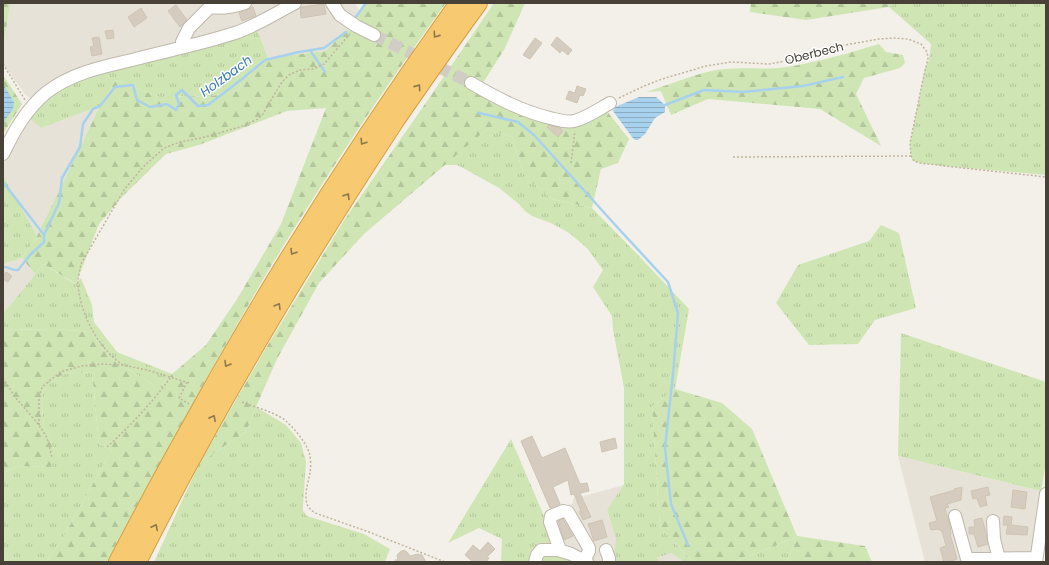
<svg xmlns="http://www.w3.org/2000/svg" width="1049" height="565" viewBox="0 0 1049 565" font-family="Poppins,sans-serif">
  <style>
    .residential { fill: #e7e2d7 }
    .grass { fill: url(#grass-tufts) }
    .forest { fill: url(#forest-firs) }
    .water { fill: url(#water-rules) }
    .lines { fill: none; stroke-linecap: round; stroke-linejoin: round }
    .stream { stroke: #a8d1ed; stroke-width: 2.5 }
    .building { fill: #d5ccbf; stroke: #cfc4b2 }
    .minor-tunnel { stroke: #d1cdc5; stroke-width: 12; stroke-dasharray: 12 6; stroke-linecap: butt }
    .minor-casing { stroke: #bfb8ac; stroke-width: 14 }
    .highway-casing { stroke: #d69f40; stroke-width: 20 }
    .path { stroke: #c0b49e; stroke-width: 1.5; stroke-dasharray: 2 2; stroke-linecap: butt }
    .minor { stroke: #fff; stroke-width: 12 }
    .highway { stroke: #f7ca71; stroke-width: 18 }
    .oneway { stroke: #8d784e }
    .labels { text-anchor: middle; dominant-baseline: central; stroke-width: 3; stroke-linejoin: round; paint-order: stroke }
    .street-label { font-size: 12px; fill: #474137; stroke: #fff }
    .water-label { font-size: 13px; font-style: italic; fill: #357bae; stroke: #fff }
  </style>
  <defs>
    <pattern id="grass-tufts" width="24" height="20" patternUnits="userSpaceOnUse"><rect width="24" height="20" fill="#cfe6b4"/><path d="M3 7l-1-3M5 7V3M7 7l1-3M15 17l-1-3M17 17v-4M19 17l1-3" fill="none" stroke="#b3c69b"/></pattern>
    <pattern id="forest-firs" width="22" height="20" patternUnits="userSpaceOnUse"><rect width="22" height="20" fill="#cfe6b4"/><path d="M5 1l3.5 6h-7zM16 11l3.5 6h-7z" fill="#b3c69b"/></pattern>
    <pattern id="water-rules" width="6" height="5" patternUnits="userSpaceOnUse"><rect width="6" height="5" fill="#a8d1ed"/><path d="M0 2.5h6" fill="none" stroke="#8babc1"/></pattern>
  </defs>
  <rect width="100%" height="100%" fill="#f3f0e9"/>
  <path class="residential" d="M22,3H355L359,10L346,32L325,51L268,58L254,21L76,72L33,101L25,94L16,82L3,64V50L10,4Z
    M100,106L37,236L3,175V165L29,117L41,128Z
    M22,258L35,274L17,297L3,313V264Z
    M898,456L1041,491L1030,562H925Z
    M624,485L607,510L616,539L612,562H586L558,550L545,517L573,503V499Z
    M671,553L684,562H660L657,558Z"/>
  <path class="grass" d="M895,3H1046V175L945,166L920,163L914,161L911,156L910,143L922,84L925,68L929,60L931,44L889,7Z
    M257,29L268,58L244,70L239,90L212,96L159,97L116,80L100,106L41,128L29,118L46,99L72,82L180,52Z
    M487,129L512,137L524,175L552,199L592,208L637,254L689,309L675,389L652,407L660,527L693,562H684L671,553L657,558L660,562H612L616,539L607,510L624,484V388L613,330L612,316L593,287L603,270L587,248L569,233L553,224L532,216L525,211L519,204L499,188L465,169L457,165H444Z
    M3,175L37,236L22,258L3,264Z
    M881,225L899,233L916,308L875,320L858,344L809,345L776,303L798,265L869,241Z
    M43,264L75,284L81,278L92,305L94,322L117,352L172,374L159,388L116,362L103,349L91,332L54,329L3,330V313L17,297Z
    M901,333L1046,382V462L1041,491L898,456Z
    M92,372L99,444L112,450L60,543L46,562H3V473L18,466L50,467L55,451L44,427L42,409L43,393L47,384L64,374Z
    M256,407L286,425L301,443L306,462L303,506V511L307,516L364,534L390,549L385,562H154L200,462L246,432Z
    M511,439L553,537L586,562H501L502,539L479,528L448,543Z
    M797,537L787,562H733Z"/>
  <path class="forest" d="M3,3H22L10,4L3,50Z
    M365,3H446C384,88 326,176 271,266C257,289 244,313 230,337C188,411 147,486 107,562H46L60,543L112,450L99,444L92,372L64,374L47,384L43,393L42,409L44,427L55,451V460L50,467L18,466L3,473V330L54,329L91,332L103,349L116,362L159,388L172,374L206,345L239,296L281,224L326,108L287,111L199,145L166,154L122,197L99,224L76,284L43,264L35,274L22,258L37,236L100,106L116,80L159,97L212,96L239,90L244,70L268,58L325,51L346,32Z
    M494,3H525L505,48L478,91L566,125L606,110L629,139L618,163L601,169L592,208L552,199L524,175L512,137L487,129L364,234L319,283L277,359L256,407L246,432L200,462L266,348L345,219L434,91Z
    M751,3H895L889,7L806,20L750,12Z
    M879,44L886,52L903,55L905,63L900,68L864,78L856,94L881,146L820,109L708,99L671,115L661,91L646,92C666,86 687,77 707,72C734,65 760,71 787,67C818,62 849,53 879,44Z
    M3,75L22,104L3,134Z
    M675,389L722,403L752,429L797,536L865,546L872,562H787L797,537L733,562H693L660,527L652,407Z"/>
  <path class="water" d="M3,84L14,102L13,109L4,122H3Z
    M639,97H656L665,105V112L655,118L645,134L638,140H635L632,137L613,111L615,107Z"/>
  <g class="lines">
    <path class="stream" d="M355,18L366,3
      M310,50L325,72
      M665,105L704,90L743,92L803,86L843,77
      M479,113L518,122L534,135L618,228L668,282L678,313L673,374L665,448L671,504L688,545
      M3,182L44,235
      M3,267C10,266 10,271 18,270L30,255L44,242V235L59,203L62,178L80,147L83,124L93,109L100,106L115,87L133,85L137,100L150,107L167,104L176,110L179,104L176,95L182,90L198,106L208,105L242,79L265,60L299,52L324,48L346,32"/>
  </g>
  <path class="building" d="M324,4L326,14L301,18L300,8L301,7Z
    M176,5L187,20L180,27L168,11Z
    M253,7L256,16L242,21L239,13Z
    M141,8L147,18L134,27L128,17Z
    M113,30L114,38L107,39L105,31Z
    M99,37L102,54L92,56L90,47L94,46L92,38Z
    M557,37L572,50L568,55L562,50L560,53L551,45Z
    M535,38L542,43L530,59L523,55Z
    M577,86L586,89L583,96L580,95L577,103L566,99L569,91L575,93Z
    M549,125L560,128L563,131L558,137L547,127Z
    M6,272L12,276L8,282L3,279V276Z
    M532,436L542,458L565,448L580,484L587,483L589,491L580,493L591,517L583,520L579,512L581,511L574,494L571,495L568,480L553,487L560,504L550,508L521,441Z
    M615,438L617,448L602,452L600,442Z
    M962,487L961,500L947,504L949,507L945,508L950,526L951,534H950L957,559L947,562H944L940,548L946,546L942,531L938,529L931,530L929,523L937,521L930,497L955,490L954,489Z
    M988,487L990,495L985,496L987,505L980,507L977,498L973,499L971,491Z
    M1013,490L1027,492L1025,509L1011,507Z
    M1004,516L1012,517L1011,525L1028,527L1027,535L1006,534L1008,525H1003Z
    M982,518L986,533L988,544L978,547L974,534H969V527H975L974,520Z
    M563,519L573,536L564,540L558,521Z
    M602,520L607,537L594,541L588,524Z
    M488,542L495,549L487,557L489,558L486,562H473L465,555L473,545L480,551Z
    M404,550L407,552L410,556L418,554L422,555L426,562H396L395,560H398L397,555L400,552Z"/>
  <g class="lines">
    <path class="minor-tunnel" d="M374,35L471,83"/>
    <defs>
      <path id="minor" d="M332,3L340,15L356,26L374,35
        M184,47L182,42L189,28L210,7C223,9 233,7 245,3
        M471,83C497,98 521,111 550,118C559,120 566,123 574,121C587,118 599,109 610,103
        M3,154C14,131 27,108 47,92C72,73 102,67 132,60C166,51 201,44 235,33C256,26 276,13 295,3
        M955,516L967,559L1036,558
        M993,521L994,539L999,559
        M560,550L550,522L551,516L563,511L568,512L589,548V551L584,561
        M606,550L609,558V562
        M535,562L537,555L541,550H558L571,554L587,562
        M1036,562L1046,494"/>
      <path id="highway" d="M118,562C139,522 160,482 182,443C265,291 358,144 459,3
        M137,562C214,409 302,262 396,119C423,80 450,41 478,3"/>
    </defs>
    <use href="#minor" class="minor-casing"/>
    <use href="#highway" class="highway-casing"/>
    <path class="path" d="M3,64L25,100
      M619,98L644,86L662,79L706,66L731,62L769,64L797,59L827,52L845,45L879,39L894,38L908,39L921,44L927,52L928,58L922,84L910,143L911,156L914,161L920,163L945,166L1046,177
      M733,157L911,156
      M571,163L575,131
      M123,365C98,349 79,312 78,282C78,276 80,270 81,264L124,190L143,167L164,148L180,142L205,137L240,127L258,119L263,114L268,105L282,82L289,75L300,70L313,69L324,64L350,34
      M3,378L15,397L39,425L46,436L49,444L52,458
      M187,382L179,398L189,404
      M242,402C255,407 270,411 282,418C291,424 305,441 309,452C311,458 311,467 310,473C308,483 304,495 307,504C309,509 313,512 318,514L369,532L445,562
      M39,425V397L42,387L53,378L63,371L82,366L101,364L123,365L147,370L189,383
      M107,447C130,426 152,403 170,378"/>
    <use href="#minor" class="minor"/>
    <use href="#highway" class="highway"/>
  </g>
  <defs><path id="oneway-chevron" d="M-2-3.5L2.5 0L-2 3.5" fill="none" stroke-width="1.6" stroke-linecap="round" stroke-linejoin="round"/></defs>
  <g class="oneway">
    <use href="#oneway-chevron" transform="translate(436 35) rotate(125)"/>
    <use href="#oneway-chevron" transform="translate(418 87) rotate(-55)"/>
    <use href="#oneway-chevron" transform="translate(363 142) rotate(123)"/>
    <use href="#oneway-chevron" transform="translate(347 196) rotate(-58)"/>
    <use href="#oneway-chevron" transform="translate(293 252) rotate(122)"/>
    <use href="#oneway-chevron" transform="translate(278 306) rotate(-59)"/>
    <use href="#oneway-chevron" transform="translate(227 364) rotate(120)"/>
    <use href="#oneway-chevron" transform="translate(213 418) rotate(-61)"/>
    <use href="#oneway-chevron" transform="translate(155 527) rotate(-63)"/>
  </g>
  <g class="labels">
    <g class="street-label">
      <text transform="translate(814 53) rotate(-14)">Oberbech</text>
    </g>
    <g class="water-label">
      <text transform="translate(226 76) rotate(-36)">Holzbach</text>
    </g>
  </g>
  <rect width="1049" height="565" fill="none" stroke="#474137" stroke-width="8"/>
</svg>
